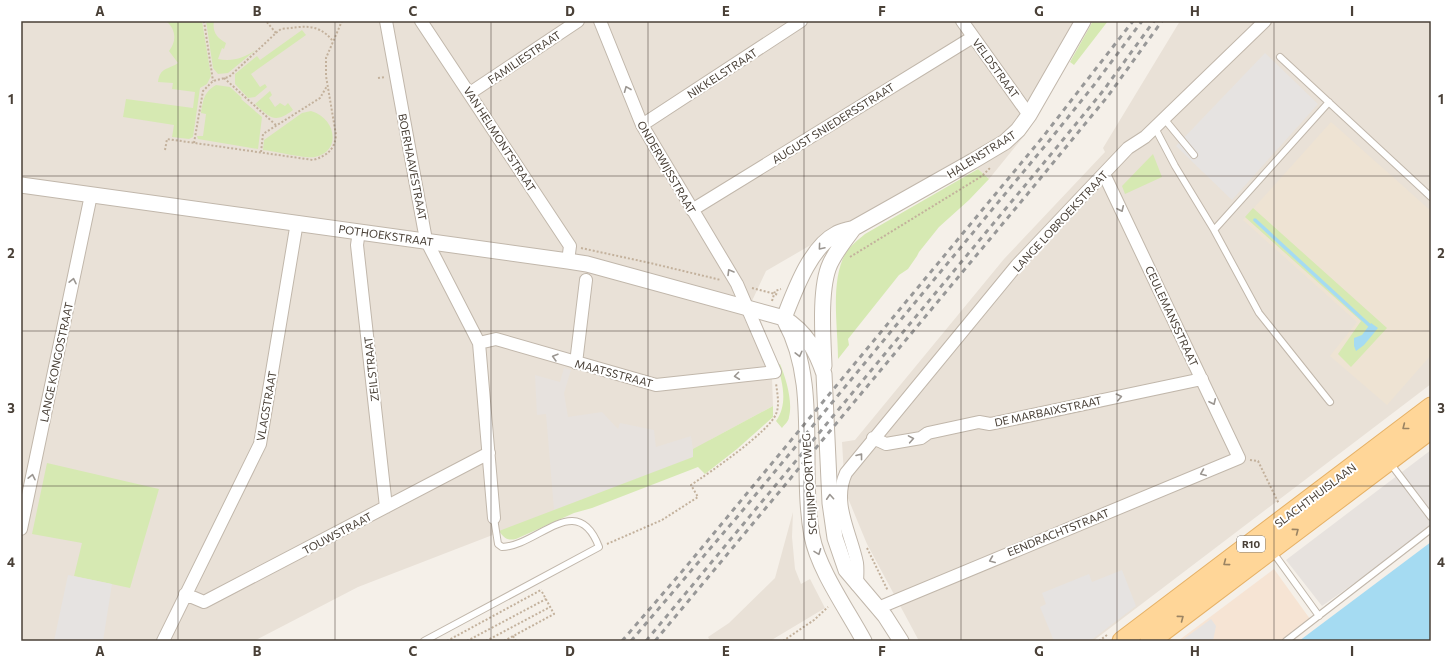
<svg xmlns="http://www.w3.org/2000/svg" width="1452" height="662" viewBox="0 0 1452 662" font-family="Commissioner,sans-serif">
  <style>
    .residential { fill: #e9e1d7 }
    .commercial { fill: #f6e4d4 }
    .industrial { fill: #e7e2de }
    .education { fill: #eee3d3 }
    .green { fill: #d6e9b2 }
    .parking { fill: #e6e3e1 }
    .water { fill: #a5dbf2 }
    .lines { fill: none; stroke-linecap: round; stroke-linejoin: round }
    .stream { stroke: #a5dbf2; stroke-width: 3.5 }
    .service-casing { stroke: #c1b7ab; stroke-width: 8 }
    .minor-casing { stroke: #c1b7ab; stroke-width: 14 }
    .tertiary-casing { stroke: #c1b7ab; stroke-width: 17 }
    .primary-casing { stroke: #e6b166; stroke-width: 21 }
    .path { stroke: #c3b19c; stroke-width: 2; stroke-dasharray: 2 2; stroke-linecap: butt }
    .service { stroke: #fff; stroke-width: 6 }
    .minor { stroke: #fff; stroke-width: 12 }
    .tertiary { stroke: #fff; stroke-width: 15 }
    .primary { stroke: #ffd698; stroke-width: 19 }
    .rail { stroke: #989898; stroke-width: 3; stroke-dasharray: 5 5; stroke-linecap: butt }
    .oneway { stroke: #9b9691 }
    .oneway2 { stroke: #9b8463 }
    .grid { fill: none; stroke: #494037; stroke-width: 1; stroke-opacity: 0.55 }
    .labels { text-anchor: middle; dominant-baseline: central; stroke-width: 4; stroke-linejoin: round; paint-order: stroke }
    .shield { fill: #fff; stroke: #807973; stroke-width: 1 }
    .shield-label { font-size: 10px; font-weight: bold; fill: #494037 }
    .street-label { font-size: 11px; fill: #494037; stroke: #fff }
    .neatline { fill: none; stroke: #494037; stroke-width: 1.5 }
    .grid-label { font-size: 13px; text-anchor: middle; font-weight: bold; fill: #494037 }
  </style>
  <rect width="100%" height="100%" fill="#f5f0e9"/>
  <path class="residential" d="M21,21H1093L1028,131L989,179L964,156L766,271L744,318L772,378L773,406L710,440L694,457L358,587L254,641H21Z
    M1180,21H1431V384L1093,641H919L867,544L845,491L842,442L855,440L1004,259L1105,152L1103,148Z
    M793,512L792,537L795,569L801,584L810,579L825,608L770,641H710L708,637L729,623L775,578Z"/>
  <path class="commercial" d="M1274,569L1310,619L1282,641H1178Z"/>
  <path class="industrial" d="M564,368L571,370L564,393L568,417L602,412L618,429L620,423L654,430L656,447L691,436L694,457L554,510L546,414L537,415L535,375L560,382Z
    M1431,450V529L1322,606L1286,560Z"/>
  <path class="education" d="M1331,122L1431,211V355L1387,405L1330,356L1357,322L1243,220Z"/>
  <path class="green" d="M166,21H202L211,76L207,84L200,88L193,137L189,139L172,137L174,125L123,117L126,99L193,108L195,92L172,89L173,83L158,82C160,67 168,70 178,63L169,51C177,41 176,29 166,21Z
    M206,21H214C212,32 217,38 226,43L224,49L222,48L218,59C232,62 245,58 257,49L228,73L218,74L213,68Z
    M1093,21H1108L1074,65L1070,62Z
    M302,30L306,35L251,74L260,87L265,84L267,87L255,97L248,98L235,84V74L257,56L260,60Z
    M216,85L230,87L242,98L241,99L262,117L258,149L198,139L197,136H203L206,114L201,113C203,100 204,92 216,85Z
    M270,91L272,95L269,98L275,107L280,103L285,106L288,103L293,110C275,124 270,118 255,104Z
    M311,111C336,118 342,151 315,157C305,159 275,151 263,150L264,140L302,113Z
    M1153,154L1162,177L1125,194L1122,186Z
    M978,169L989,179L969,200L939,227L919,252L917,256L908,269L899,275L848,339L849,345L838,359C838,327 830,283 845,254C850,246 858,240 865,234Z
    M1253,208L1387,328L1351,367L1338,354L1361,321L1245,217Z
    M780,364C786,378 793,402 789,417C789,421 784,425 782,428L776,421C788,404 783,383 777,365Z
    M773,406V417L737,449L705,474L698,467L592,508L574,513L516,539C507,541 504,538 499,531L693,457V449Z
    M47,463L159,489L130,588L74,576L82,543L32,534Z"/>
  <path class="parking" d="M1265,53L1318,104L1232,200L1176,146Z
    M1122,570L1136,606L1090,641H1054L1040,607L1046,604L1042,593L1089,574L1092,582Z
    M68,575L112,584L103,641H54Z
    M1211,619L1216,626L1213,641H1181Z"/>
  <path class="water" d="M1371,323L1378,328L1364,345L1356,351L1354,346V338L1362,335Z
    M1431,542V641H1299Z"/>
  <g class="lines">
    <path class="stream" d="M1255,220L1369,325"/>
    <defs>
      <path id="service" d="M1280,57L1431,197
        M1166,121L1194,155
        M1155,128L1175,166L1214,230L1259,313L1330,402
        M1214,230L1329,102
        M1390,463L1431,517
        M1272,551L1319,616
        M424,641L599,547C577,489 538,546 502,547L498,544L494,518
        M1286,641L1431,529"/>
      <path id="minor" d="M386,21L426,240L479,343L494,518
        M421,21L570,246L568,261
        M962,21L1029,115
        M470,93L578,21
        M642,125L801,21
        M692,210L973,37
        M359,231L357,245L386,507
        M479,343L496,339L656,385L775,372L737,284L642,125L600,21
        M576,363L586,280
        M873,438L886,444L921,438L928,433L979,422L990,424L1202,379
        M21,529L91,195
        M857,585C857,578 858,570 857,563C851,533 832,503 846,473L1017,265L1128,148L1145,137L1265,21
        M185,594L204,602L489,453
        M878,608L1239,458L1104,174
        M163,641L260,444L297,222"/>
      <path id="tertiary" d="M21,185L568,261L587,264L784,318C806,332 816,350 824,374L830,503L835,538L846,570L885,616L901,641
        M784,318C794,293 810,247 836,234C841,231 848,230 854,228L973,161L1005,142L1018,130L1029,115L1083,21
        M785,321C820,384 799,466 812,536C818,569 848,611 864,641
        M824,366C823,339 819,288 830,264C836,251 845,240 854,228"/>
      <path id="primary" d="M1122,641L1431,407
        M1150,641L1431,429"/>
    </defs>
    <use href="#service" class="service-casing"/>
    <use href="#minor" class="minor-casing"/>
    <use href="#tertiary" class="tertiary-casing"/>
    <use href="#primary" class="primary-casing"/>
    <path class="path" d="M204,21L213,81
      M276,33L281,29C302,27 317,22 332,40
      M224,78L277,126
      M378,78L385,77
      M194,143L203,91L213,81L229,77L276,33L266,21
      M165,150L167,139L313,160C327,156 335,149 336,135L326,76V58L342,21
      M261,152L263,134L320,98L327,86
      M581,248L650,263L721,280
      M850,257L982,176L991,167
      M752,288L779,295
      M772,301L775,291L781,289
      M1250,460L1258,461L1279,504
      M607,544L662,520L698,497L691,485C709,473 769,432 776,414C780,405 777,392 776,383
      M867,548L888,591
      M513,636L516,641
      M447,641L541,590
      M467,641L546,599
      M486,641L550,607
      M504,641L554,614L541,590
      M783,641L814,620L828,607
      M1099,641L1107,635"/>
    <use href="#service" class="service"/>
    <use href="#minor" class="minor"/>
    <use href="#tertiary" class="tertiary"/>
    <use href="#primary" class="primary"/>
    <path class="rail" d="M622,641L685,568L1042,138L1133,21
      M631,641L738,516L1049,141L1094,85L1142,21
      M646,641L1057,147L1103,91L1154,21
      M655,641L1025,197L1108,96L1162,21"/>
  </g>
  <defs><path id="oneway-chevron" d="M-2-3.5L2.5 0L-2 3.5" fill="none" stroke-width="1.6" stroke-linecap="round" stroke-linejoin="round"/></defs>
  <g class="oneway">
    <use href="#oneway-chevron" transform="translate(627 89) rotate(-112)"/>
    <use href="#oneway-chevron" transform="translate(1121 209) rotate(65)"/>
    <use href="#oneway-chevron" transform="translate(821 247) rotate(130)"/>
    <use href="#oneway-chevron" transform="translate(730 272) rotate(-121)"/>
    <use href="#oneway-chevron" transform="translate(73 281) rotate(-78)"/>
    <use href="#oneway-chevron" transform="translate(799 354) rotate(76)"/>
    <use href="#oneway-chevron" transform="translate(555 357) rotate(-164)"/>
    <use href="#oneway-chevron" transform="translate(737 376) rotate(173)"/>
    <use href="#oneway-chevron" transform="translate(1119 397) rotate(-12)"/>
    <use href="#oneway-chevron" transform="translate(1213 402) rotate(65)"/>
    <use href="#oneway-chevron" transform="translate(911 439) rotate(-10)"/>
    <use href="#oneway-chevron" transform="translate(860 456) rotate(-52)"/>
    <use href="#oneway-chevron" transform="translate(1203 473) rotate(158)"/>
    <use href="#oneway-chevron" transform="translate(32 477) rotate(-78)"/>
    <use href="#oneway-chevron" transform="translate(830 497) rotate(-94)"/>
    <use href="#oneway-chevron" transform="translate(818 552) rotate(69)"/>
    <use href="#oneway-chevron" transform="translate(992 560) rotate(158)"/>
  </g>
  <g class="oneway2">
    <use href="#oneway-chevron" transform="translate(1405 427) rotate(142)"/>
    <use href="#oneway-chevron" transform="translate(1296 531) rotate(-37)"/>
    <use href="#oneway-chevron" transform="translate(1226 563) rotate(143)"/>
    <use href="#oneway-chevron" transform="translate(1181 618) rotate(-37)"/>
  </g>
  <path class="grid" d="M178,21V641M335,21V641M491,21V641M648,21V641M804,21V641M961,21V641M1117,21V641M1274,21V641M21,176H1431M21,331H1431M21,486H1431"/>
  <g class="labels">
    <rect class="shield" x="1237" y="536" width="28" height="16" rx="3"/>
    <g class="shield-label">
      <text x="1251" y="544">R10</text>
    </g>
    <g class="street-label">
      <text transform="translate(524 57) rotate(-34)">FAMILIESTRAAT</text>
      <text transform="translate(996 68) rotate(54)">VELDSTRAAT</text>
      <text transform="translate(722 73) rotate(-33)">NIKKELSTRAAT</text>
      <text transform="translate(833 123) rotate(-32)">AUGUST SNIEDERSSTRAAT</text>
      <text transform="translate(500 139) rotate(57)">VAN HELMONTSTRAAT</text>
      <text transform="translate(981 154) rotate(-32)">HALENSTRAAT</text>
      <text transform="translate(413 167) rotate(79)">BOERHAAVESTRAAT</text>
      <text transform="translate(667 167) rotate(60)">ONDERWIJSSTRAAT</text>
      <text transform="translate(1060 221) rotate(-47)">LANGE LOBROEKSTRAAT</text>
      <text transform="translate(386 235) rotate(8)">POTHOEKSTRAAT</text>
      <text transform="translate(1172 316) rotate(65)">CEULEMANSSTRAAT</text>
      <text transform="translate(56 362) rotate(-78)">LANGE KONGOSTRAAT</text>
      <text transform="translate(371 369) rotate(-96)">ZEILSTRAAT</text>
      <text transform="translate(614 373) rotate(15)">MAATSSTRAAT</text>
      <text transform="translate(266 406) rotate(-80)">VLAGSTRAAT</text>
      <text transform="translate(1048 411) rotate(-12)">DE MARBAIXSTRAAT</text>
      <text transform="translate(809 484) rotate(-94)">SCHIJNPOORTWEG</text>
      <text transform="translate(1315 495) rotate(-37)">SLACHTHUISLAAN</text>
      <text transform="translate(1058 532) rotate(-22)">EENDRACHTSTRAAT</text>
      <text transform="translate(337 533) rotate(-28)">TOUWSTRAAT</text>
    </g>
  </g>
  <rect width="1452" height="662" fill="none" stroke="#ffffff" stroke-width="44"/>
  <rect x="22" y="22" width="1408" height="618" class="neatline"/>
  <g class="grid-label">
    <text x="100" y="16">A</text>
    <text x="257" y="16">B</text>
    <text x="413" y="16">C</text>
    <text x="570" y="16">D</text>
    <text x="726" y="16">E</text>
    <text x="882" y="16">F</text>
    <text x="1039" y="16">G</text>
    <text x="1195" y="16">H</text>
    <text x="1352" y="16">I</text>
    <text x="11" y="104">1</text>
    <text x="1441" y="104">1</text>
    <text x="11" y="258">2</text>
    <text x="1441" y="258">2</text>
    <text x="11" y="413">3</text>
    <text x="1441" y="413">3</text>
    <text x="11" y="567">4</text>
    <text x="1441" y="567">4</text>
    <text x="100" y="656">A</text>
    <text x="257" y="656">B</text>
    <text x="413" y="656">C</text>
    <text x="570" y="656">D</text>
    <text x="726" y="656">E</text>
    <text x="882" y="656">F</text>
    <text x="1039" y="656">G</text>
    <text x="1195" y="656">H</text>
    <text x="1352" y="656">I</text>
  </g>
</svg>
